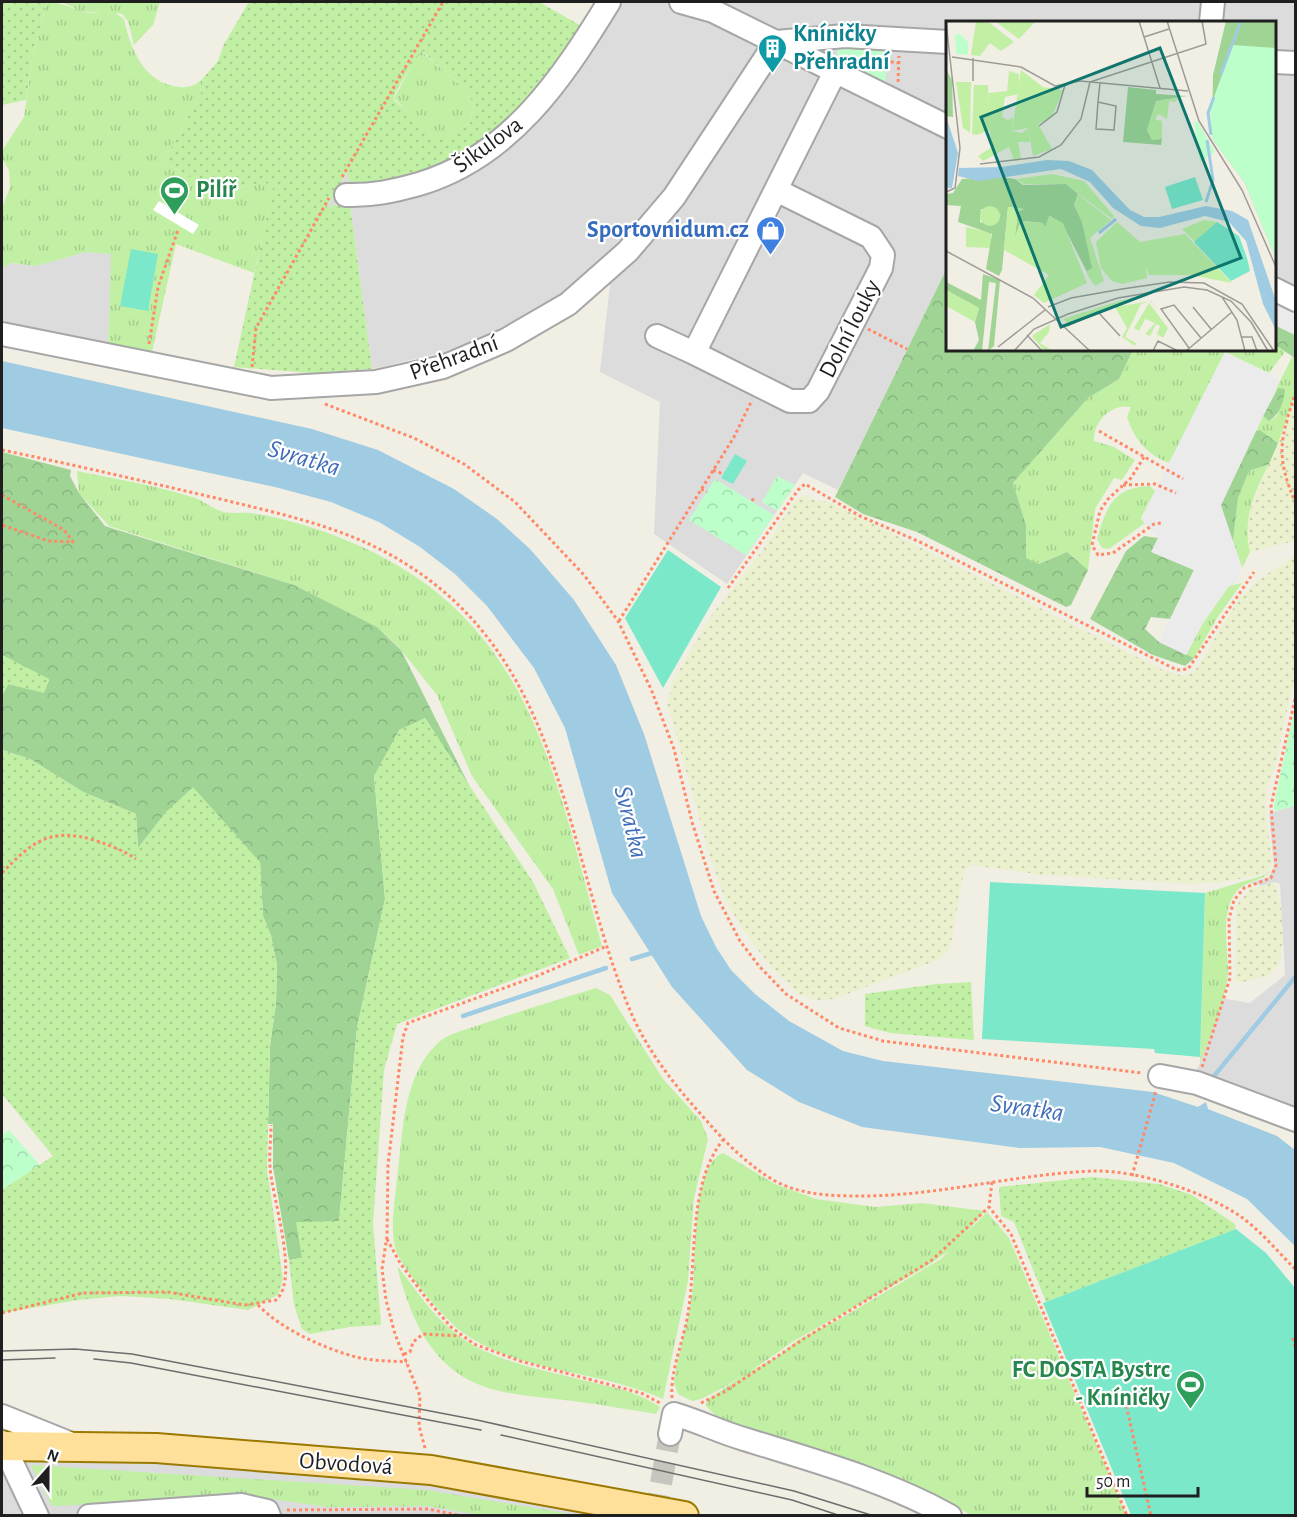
<svg xmlns="http://www.w3.org/2000/svg" width="1297" height="1517" viewBox="0 0 1297 1517" font-family="'Alegreya Sans',sans-serif">
  <style>
    .residential { fill: #dddcdc }
    .farmland { fill: url(#farmland-dots) }
    .grass { fill: url(#grass-tufts) }
    .forest { fill: url(#forest-crowns) }
    .park { fill: url(#park-crowns) }
    .garden { fill: url(#garden-dots); fill-rule: evenodd }
    .pitch { fill: #7be8ca }
    .parking { fill: #ebebeb }
    .water { fill: #a0cce3 }
    .pier { fill: #fff }
    .lines { fill: none; stroke-linecap: round; stroke-linejoin: round }
    .stream { stroke: #a0cce3; stroke-width: 4.5 }
    .minor-tunnel { stroke: #c7c5bd; stroke-width: 22; stroke-dasharray: 22 11; stroke-linecap: butt }
    .minor-casing { stroke: #a6a6a6; stroke-width: 26 }
    .major-casing { stroke: #9a7900; stroke-width: 32 }
    .path { stroke: #ff8967; stroke-width: 3; stroke-dasharray: 3 3; stroke-linecap: butt }
    .minor { stroke: #fff; stroke-width: 22 }
    .major { stroke: #ffe09b; stroke-width: 28 }
    .tram { stroke: #6d6d6d; stroke-width: 1.5 }
    .labels { text-anchor: middle; dominant-baseline: central; stroke-width: 4.5; stroke-linejoin: round; paint-order: stroke }
    .culture-label { font-size: 24px; font-weight: bold; fill: #0d838f; stroke: #fff; text-anchor: start }
    .street-label { font-size: 24px; fill: #1f1f1f; stroke: #fff }
    .leisure-label { font-size: 24px; font-weight: bold; fill: #27864d; stroke: #fff; text-anchor: start }
    .shop-label { font-size: 24px; font-weight: bold; fill: #366cbe; stroke: #fff; text-anchor: end }
    .water-label { font-size: 26px; font-style: italic; fill: #416fb9; stroke: #fff }
    .inset-river { fill: none; stroke: #a0cce3; stroke-width: 3 }
    .inset-road { fill: none; stroke: #9d9b95; stroke-width: 1.5 }
    .view { fill: #0f766e; fill-opacity: 0.15; stroke: #0f766e; stroke-width: 3 }
    .inset-edge { fill: none; stroke: #1f1f1f; stroke-width: 3 }
  </style>
  <defs>
    <pattern id="farmland-dots" width="8" height="8" patternUnits="userSpaceOnUse" patternTransform="scale(1.5)"><rect width="8" height="8" fill="#ebf1ce"/><path d="M2 2h.1M6 6h.1" fill="none" stroke="#c9ceb0" stroke-width="1.8" stroke-linecap="round"/></pattern>
    <pattern id="grass-tufts" width="24" height="20" patternUnits="userSpaceOnUse" patternTransform="scale(1.5)"><rect width="24" height="20" fill="#c1f0a5"/><path d="M3 7l-1-3M5 7V3M7 7l1-3M15 17l-1-3M17 17v-4M19 17l1-3" fill="none" stroke="#a5cd8e"/></pattern>
    <pattern id="forest-crowns" width="20" height="18" patternUnits="userSpaceOnUse" patternTransform="scale(1.5)"><rect width="20" height="18" fill="#a0d495"/><path d="M2 6a3 3 0 1 1 6 0M12 15a3 3 0 1 1 6 0" fill="none" stroke="#89b680"/></pattern>
    <pattern id="park-crowns" width="20" height="18" patternUnits="userSpaceOnUse" patternTransform="scale(1.5)"><rect width="20" height="18" fill="#bdffca"/><path d="M2 6a3 3 0 1 1 6 0M12 15a3 3 0 1 1 6 0" fill="none" stroke="#a2daad"/></pattern>
    <pattern id="garden-dots" width="8" height="8" patternUnits="userSpaceOnUse" patternTransform="scale(1.5)"><rect width="8" height="8" fill="#c1f0a5"/><path d="M2 2h.1M6 6h.1" fill="none" stroke="#a5cd8e" stroke-width="1.8" stroke-linecap="round"/></pattern>
  </defs>
  <rect width="100%" height="100%" fill="#f1eee4"/>
  <path class="residential" d="M597,2H1295V346L1275,335L1274,22H948L947,268L838,490L803,473L727,584L654,534L660,402L600,372L613,259L564,298L512,324L441,353L372,369L350,204L325,211L348,171L529,110Z
    M86,252L112,254L108,353L2,324V268L11,263L36,266Z
    M1295,806V1125L1189,1084L1200,1063L1221,998L1250,1003L1285,975L1280,884L1275,882L1262,886L1250,883L1269,877L1274,866L1269,813Z
    M18,1454L431,1479L643,1515H2V1455Z"/>
  <path class="farmland" d="M1295,394V541L1250,552L1246,536L1248,516Z
    M804,495L816,501L830,502L1161,669L1183,676L1195,671L1239,599L1258,580L1295,556V674L1275,767L1267,789L1266,817L1272,864L1268,874L1222,882L1190,884L1043,875L971,865L964,871L951,943L948,951L938,960L834,999L817,1000L798,994L771,967L741,927L725,899L711,860L667,703L673,681L711,616L759,555L795,501Z
    M1275,882L1281,907L1283,940L1279,965L1267,976L1239,983L1235,981L1236,906L1250,889Z"/>
  <path class="grass" d="M47,2C66,2 80,15 99,13L80,11L62,2H160L153,25L134,45L128,21L122,14L115,13L124,19C131,50 144,83 179,87C190,88 197,85 204,77L201,93L163,162L222,195L248,185L275,182L254,273L176,244L150,361L108,353L111,254L86,252L36,266L12,263L2,268V208L10,187L9,170L2,158V151L24,117L33,53Z
    M420,50L458,83L474,102L471,122L446,139H434L394,98Z
    M1275,345L1285,352L1269,373L1225,352L1169,463C1147,454 1135,441 1127,417L1131,407C1112,403 1093,421 1094,441L1114,447L1135,460L1122,480L1114,478L1095,509L1088,570L1067,552L1039,564L1025,558L1026,525L1013,483L1088,398L1119,379L1133,350H1274Z
    M1292,357L1295,358V394L1278,443L1260,430L1256,431L1263,416L1269,421L1277,416L1278,388L1274,393Z
    M1269,464C1254,493 1242,520 1250,552L1242,568L1233,541L1238,498L1249,471Z
    M77,471C115,479 154,485 192,497C203,500 212,509 224,512C233,514 242,512 251,513C271,516 293,521 313,528C527,598 549,754 602,946L579,955L553,889L472,776L437,695L397,645L377,627L294,585L109,526L79,493Z
    M1150,486L1155,491L1141,518L1145,523L1109,549L1102,548L1097,539C1106,507 1114,487 1150,486Z
    M1242,583L1217,618L1194,658L1186,655L1203,623L1229,586Z
    M1268,874C1258,882 1244,882 1236,892C1220,913 1228,946 1228,970C1228,997 1209,1037 1200,1063L1205,893Z
    M596,988L610,995L663,1079L701,1121L708,1139L694,1198L688,1281L663,1399C599,1370 519,1373 462,1332C445,1320 399,1266 395,1247C390,1226 395,1200 397,1179C403,1135 402,1076 438,1043C448,1033 466,1030 479,1025C518,1012 556,1000 596,988Z
    M723,1153L775,1184L816,1199L875,1207L922,1203L985,1211L953,1248L924,1268L792,1342C777,1354 708,1401 692,1401L678,1394L674,1383C678,1351 689,1320 693,1287C696,1258 692,1164 723,1153Z
    M987,1212L1009,1238L1126,1515H971L920,1488L720,1420L706,1406L707,1400L747,1373L777,1357L798,1340L845,1316L941,1259Z
    M397,1266C415,1288 432,1315 454,1332C488,1360 536,1368 578,1379C606,1386 636,1390 660,1407L656,1414C630,1410 605,1405 579,1402C540,1396 489,1397 456,1372C422,1347 407,1305 397,1266Z
    M31,1465L427,1490L576,1515H481L428,1506L328,1507L257,1497L52,1506Z"/>
  <path class="forest" d="M947,268L948,350H1133L1119,379L1088,398L1013,483L1026,525V558L1039,564L1067,552L1088,570L1071,605L1066,607L917,532L863,514L835,497Z
    M1274,325L1295,335V358L1275,345Z
    M1278,388L1285,389C1284,402 1280,414 1269,421L1263,416Z
    M1260,430L1278,443L1269,464L1249,471L1238,498L1233,541L1199,536L1221,505L1256,431Z
    M2,452L71,470L70,476L79,493L105,526L294,585L377,627L401,650L472,791L425,718L374,776L385,899L357,1028L339,1221L302,1258L289,1260L273,1167V1124H268L270,1046L276,1003L277,965L271,936L263,916L260,862L167,811L138,848L136,814L83,792L30,759L2,750V696L8,684L44,692L49,680L2,655Z
    M1144,536L1158,538L1152,552L1194,570L1170,619L1151,617L1145,629L1159,642L1194,658L1185,666L1153,655L1090,619L1126,551Z"/>
  <path class="park" d="M841,45L888,49L885,86L839,67L837,53Z
    M777,476L795,485L777,511L762,502Z
    M715,479L774,515L746,555L689,520Z
    M1295,707V806L1274,811V804Z
    M9,1130L40,1165L2,1190V1135Z"/>
  <path class="garden" d="M2,2H47L33,53L26,100L2,105Z
    M249,2H539L585,28L529,110L448,168L362,188L350,182L347,172L326,209L333,205L350,204L372,369L312,373L234,367L274,183L248,185L222,195L163,162L201,93L204,77L218,61L224,44ZM421,50L458,83L474,102L471,122L446,139H434L421,123L394,100L395,93Z
    M2,655L49,679L44,693L8,684L2,696Z
    M425,718L533,882L570,958L397,1024L384,1070L373,1223L381,1325L350,1327L310,1334L302,1329L294,1305L289,1260L302,1258L296,1222L339,1221L357,1028L385,899L374,776L399,730Z
    M2,750L30,759L83,792L136,814L138,848L167,811L193,787L260,862L263,916L271,936L277,965L276,1003L270,1046L267,1169L283,1279L278,1295L248,1310L170,1299L121,1296L78,1300L2,1313V1190L53,1156L2,1094Z
    M971,982L974,1040L890,1033L865,1026V994L936,984Z
    M1092,1177L1159,1184L1192,1195L1235,1224L1236,1229L1046,1302L1014,1222L1001,1216L999,1187Z"/>
  <path class="pitch" d="M131,249L158,254L148,311L120,306Z
    M735,454L747,461L733,484L721,478Z
    M668,550L721,587L663,688L625,618Z
    M990,882L1205,893L1200,1057L1155,1053L1154,1049L982,1039Z
    M1236,1229L1266,1253L1295,1288V1515H1131L1043,1303Z"/>
  <path class="parking" d="M1274,299L1295,310V335L1275,325Z
    M1225,352L1280,380L1221,505L1242,568L1235,584L1229,586L1203,623L1186,655L1159,642L1194,570L1151,552L1158,538L1141,519Z"/>
  <path class="water" d="M2,361L312,429L378,450L454,489L497,519L530,549L574,600L616,665L644,734L701,916L716,947L731,970L755,994L789,1021L843,1051L883,1061L1153,1092L1198,1107L1206,1102L1208,1109L1277,1136L1295,1150V1246L1247,1199L1174,1163L1100,1147L1019,1148L862,1127L799,1102L747,1070L672,987L612,893L565,728L534,668L487,606L455,574L420,547L379,522L331,502L275,487L2,428Z"/>
  <path class="pier" d="M159,201L199,225L193,234L153,210Z"/>
  <g class="lines">
    <path class="stream" d="M632,959L655,952
      M463,1016L606,968
      M1214,1076L1296,976"/>
    <path class="minor-tunnel" d="M655,1516L670,1434"/>
    <defs>
      <path id="minor" d="M681,2L713,11L948,127
        M1211,22L1213,2
        M776,42L845,36L948,42
        M1274,62L1296,63
        M776,190L871,237L883,255L881,268L818,391L809,401H790L694,353L835,72
        M346,195C372,196 394,191 419,184C510,157 562,79 609,2
        M1274,289L1296,300
        M2,334L271,388L376,382L443,367L506,340L568,304L628,251L674,197L776,42
        M657,336L694,353
        M1160,1076L1197,1083L1296,1120
        M2,1416L69,1443
        M670,1434L674,1414C698,1421 720,1432 744,1439C815,1461 885,1480 950,1516
        M2,1442L37,1516
        M89,1516L241,1505L267,1511L269,1516"/>
      <path id="major" d="M2,1446L156,1448L431,1470L684,1516"/>
    </defs>
    <use href="#minor" class="minor-casing"/>
    <use href="#major" class="major-casing"/>
    <path class="path" d="M859,58L863,63L867,58
      M867,58L899,63
      M898,82L899,56
      M342,177L443,2
      M868,329L907,349
      M149,344L158,287L178,230
      M252,367L256,328L329,198
      M1296,391C1280,440 1275,455 1296,504
      M325,404L414,438L464,464L515,502L584,575L618,621L651,689L674,749L692,822L714,891L740,941L759,966L786,994L839,1028L883,1041L1142,1073
      M1099,431L1183,479
      M2,450C75,465 147,482 220,499C285,515 349,528 406,564C568,665 564,857 632,1015C650,1055 677,1088 706,1120C725,1142 745,1162 770,1178C797,1195 831,1196 861,1196C939,1196 1015,1174 1093,1171C1137,1170 1203,1191 1240,1216C1260,1230 1278,1252 1296,1270
      M1144,457L1131,478L1108,499L1100,511L1092,545L1098,555L1113,553L1154,524L1161,523
      M713,470L723,474
      M1123,485L1155,484L1176,493
      M701,489L707,492
      M2,495L64,530L73,542L48,541L2,525
      M752,501L754,497
      M728,588L798,490L805,484L860,516L920,542L1177,670L1188,669L1254,572
      M619,621L734,437L752,400
      M2,873C32,842 49,827 94,840C109,845 123,850 136,859
      M1202,1067L1230,978L1229,919L1234,900L1244,888L1271,878L1276,865L1271,806L1296,695
      M1132,1176L1156,1091
      M992,1182L989,1207L1011,1234L1127,1516
      M387,1239L400,1263L426,1298L451,1327L474,1344L520,1361L641,1393L662,1404
      M258,1305C281,1329 323,1348 356,1357C372,1361 390,1361 407,1362
      M2,1313L83,1293L167,1292L245,1305L276,1300C300,1279 272,1198 270,1167C269,1153 271,1139 271,1125
      M1293,1338L1296,1351
      M404,1354L410,1352L413,1342L423,1334L460,1336
      M672,1398C670,1369 684,1341 688,1313C697,1259 688,1183 723,1140
      M1125,1400L1151,1516
      M701,1403L724,1392L805,1338L932,1260L989,1207
      M425,1448L419,1426L420,1396L395,1334L386,1300L382,1269L387,1236L388,1165L403,1037L408,1023L537,976L607,946
      M287,1510L428,1509L462,1516"/>
    <use href="#minor" class="minor"/>
    <use href="#major" class="major"/>
    <path class="tram" d="M2,1351L75,1349L132,1354L477,1420L794,1491L874,1516
      M94,1359L131,1363L481,1430
      M2,1360L55,1358
      M501,1435L792,1500L841,1516"/>
  </g>
  <defs>
    <symbol id="building-pin" viewBox="-11 -11 22 30"><path d="M0 17L-7.5 6A9.5 9.5 0 1 1 7.5 6Z" fill="#0f9aa8" stroke="#fff"/><path d="M-4-6H4V6H1V3H-1V6H-4ZM-2.5-4.3h1.7v1.8h-1.7ZM.8-4.3h1.7v1.8H.8ZM-2.5-1h1.7V.8h-1.7ZM.8-1h1.7V.8H.8Z" fill="#fff"/></symbol>
    <symbol id="stadium-pin" viewBox="-11 -11 22 30"><path d="M0 17L-7.5 6A9.5 9.5 0 1 1 7.5 6Z" fill="#2e9e5b" stroke="#fff"/><path d="M0-5a6.5 5 0 1 0 0 10a6.5 5 0 1 0 0-10ZM-3.5-1.8h7v3.6h-7Z" fill="#fff"/></symbol>
    <symbol id="shop-pin" viewBox="-11 -11 22 30"><path d="M0 17L-7.5 6A9.5 9.5 0 1 1 7.5 6Z" fill="#3f7fe0" stroke="#fff"/><path d="M-5-2.5h2.3a2.7 3.5 0 0 1 5.4 0H5L5.5 6h-11ZM-1.5-2.5h3a1.5 2.3 0 0 0-3 0Z" fill="#fff"/></symbol>
  </defs>
  <g fill-rule="evenodd">
    <use href="#building-pin" x="756" y="32" width="33" height="45"/>
    <use href="#stadium-pin" x="158" y="174" width="33" height="45"/>
    <use href="#shop-pin" x="754" y="214" width="33" height="45"/>
    <use href="#stadium-pin" x="1174" y="1368" width="33" height="45"/>
  </g>
  <g class="labels">
    <g class="culture-label">
      <text x="793" y="34">Kníničky<tspan x="793" dy="28">Přehradní</tspan></text>
    </g>
    <g class="street-label">
      <text transform="translate(488 145) rotate(-36)">Šikulova</text>
      <text transform="translate(850 329) rotate(-63)">Dolní louky</text>
      <text transform="translate(454 358) rotate(-20)">Přehradní</text>
      <text transform="translate(346 1464) rotate(4)">Obvodová</text>
    </g>
    <g class="leisure-label">
      <text x="196" y="190">Pilíř</text>
      <text x="1170" y="1370" text-anchor="end">FC DOSTA Bystrc<tspan x="1170" dy="28">- Kníničky</tspan></text>
    </g>
    <g class="shop-label">
      <text x="749" y="230">Sportovnidum.cz</text>
    </g>
    <g class="water-label">
      <text transform="translate(304 458) rotate(16)">Svratka</text>
      <text transform="translate(631 822) rotate(76)">Svratka</text>
      <text transform="translate(1027 1108) rotate(8)">Svratka</text>
    </g>
  </g>
  <g transform="translate(946 21)">
    <rect width="330" height="330" fill="#f1eee4"/>
    <path d="M30,0L44,2L68,21L55,30L44,22L34,35L25,34ZM63,50L73,53V73L59,76L56,96L62,99L67,96L66,110L76,112L82,107L84,121H72L75,138L68,139L63,126L37,140L32,135L46,126L41,92L43,72L61,70ZM231,77L230,81L223,80L221,98L213,93L210,95V99L216,100V118L206,119L201,109L210,80ZM106,153L138,160L168,195L166,198L120,163H78L70,158ZM171,201L194,221L239,213L286,262L245,254H203L200,245L201,257L176,263L166,260L155,247L150,221ZM20,206L45,212V227L20,226ZM206,273L122,302L117,298L173,280ZM204,280L195,283L179,316L190,322L189,325L176,316L181,307L169,286L205,280L211,287ZM203,282L222,307L217,317L211,313L214,305L210,303L204,315L199,313L209,302L199,298L193,310L188,307ZM104,303L103,311L94,322L107,330H98L86,315Z" fill="#c1f0a5"/>
    <path d="M280,0H330V49L293,141L330,238L299,162L266,117L267,54ZM0,48L6,59L7,96L0,95ZM182,66L210,69V73L241,75L210,80L201,109L206,119L216,118L215,124L177,121ZM55,156L69,158L77,164L120,163L142,181L132,173L128,184L136,200L147,247L143,255L116,202L104,195L99,207L97,202L79,200L68,221L72,191L78,188L62,186L56,249L53,255L40,248L46,213L12,201L15,185L0,184V173L7,172L16,158ZM35,188L50,191L55,194L34,202ZM37,253L54,259L48,325L42,330L50,262L43,261L36,330H27L33,319L29,301L33,287L0,269V261L35,279Z" fill="#a0d495" fill-rule="evenodd"/>
    <path d="M14,13L22,21V34L10,33L9,14ZM287,24L330,27V238L299,162L266,117L264,87ZM251,100L269,131L254,141L248,101Z" fill="#bdffca"/>
    <path d="M49,0H90L73,18ZM75,49L97,66L117,69L106,96L92,103L106,128L87,135L82,107L66,110ZM10,61H25L24,112L17,107ZM28,64H42L44,109L31,114L26,113ZM132,173L165,199L144,217L158,260L149,265L142,255L141,250L146,247L136,201L128,184ZM34 195a10 10 0 1 1 20 0a10 10 0 1 1-20 0ZM62,186L78,188L72,191L69,215L75,200L97,202L99,206L103,195L117,202L141,262L98,282L88,274L103,254L58,229ZM258,199L271,201L249,221L236,208ZM0,269L33,287L29,301L0,285Z" fill="#c1f0a5"/>
    <path d="M249,156L257,179L226,188L219,166ZM271,201L293,215L301,237L304,250L285,260L248,221Z" fill="#7be8ca"/>
    <path d="M0,95L12,132L6,167H0ZM101,139L123,140L146,149L184,189L198,196H213L260,185L286,190L302,199L330,280V309L317,283L300,220L283,201L259,195L214,207L195,205L167,187L144,161L115,148L33,160L12,155L13,147L55,146Z" fill="#a0cce3"/>
    <path class="inset-river" d="M275,53L295,0M265,114L262,92L268,76M260,181L267,159L261,119M153,212L170,198"/>
    <path class="inset-road" d="M193,0L214,67M221,0L253,100L296,169L330,246M0,1L14,127L9,167L0,171M198,16L223,8M6,36L75,46L109,65L134,60L242,70M27,60V37M144,61L260,23L256,0M152,81L170,85L168,109L150,108L152,81L154,62M93,105L111,91L119,64M34,143L93,136L115,124L135,98L144,61M0,230L87,277L144,330M276,276L291,299L299,330M102,286L125,277L176,268L224,261L258,262L296,283L328,330M247,286L265,308M121,305L152,291L174,315M81,314L96,330M296,316H306L311,330M52,326L99,289M243,327L215,288L228,284L255,317M68,330L88,308L122,293L172,277L238,266L261,269L285,280L305,301L322,330M207,330L212,320L232,330M240,330L286,291"/>
    <path class="view" d="M214,27L295,237L115,306L35,96Z"/>
    <rect width="330" height="330" class="inset-edge"/>
  </g>
  <rect width="1297" height="1517" fill="none" stroke="#1f1f1f" stroke-width="6"/>
  <g transform="translate(48 1469) rotate(21)" stroke="#ffffff" stroke-width="4.5" paint-order="stroke">
  <path d="M0-4.5L10 22L0 15L-10 22Z" fill="#1f1f1f"/>
  <text y="-9" font-size="16" font-weight="bold" text-anchor="middle" fill="#1f1f1f">N</text>
  </g>
  <path d="M1087 1487v9h111v-9" fill="none" stroke="#1f1f1f" stroke-width="3"/>
  <text x="1096" y="1487" font-size="18" fill="#1f1f1f" stroke="#ffffff" stroke-width="4.5" paint-order="stroke">50 m</text>
</svg>
